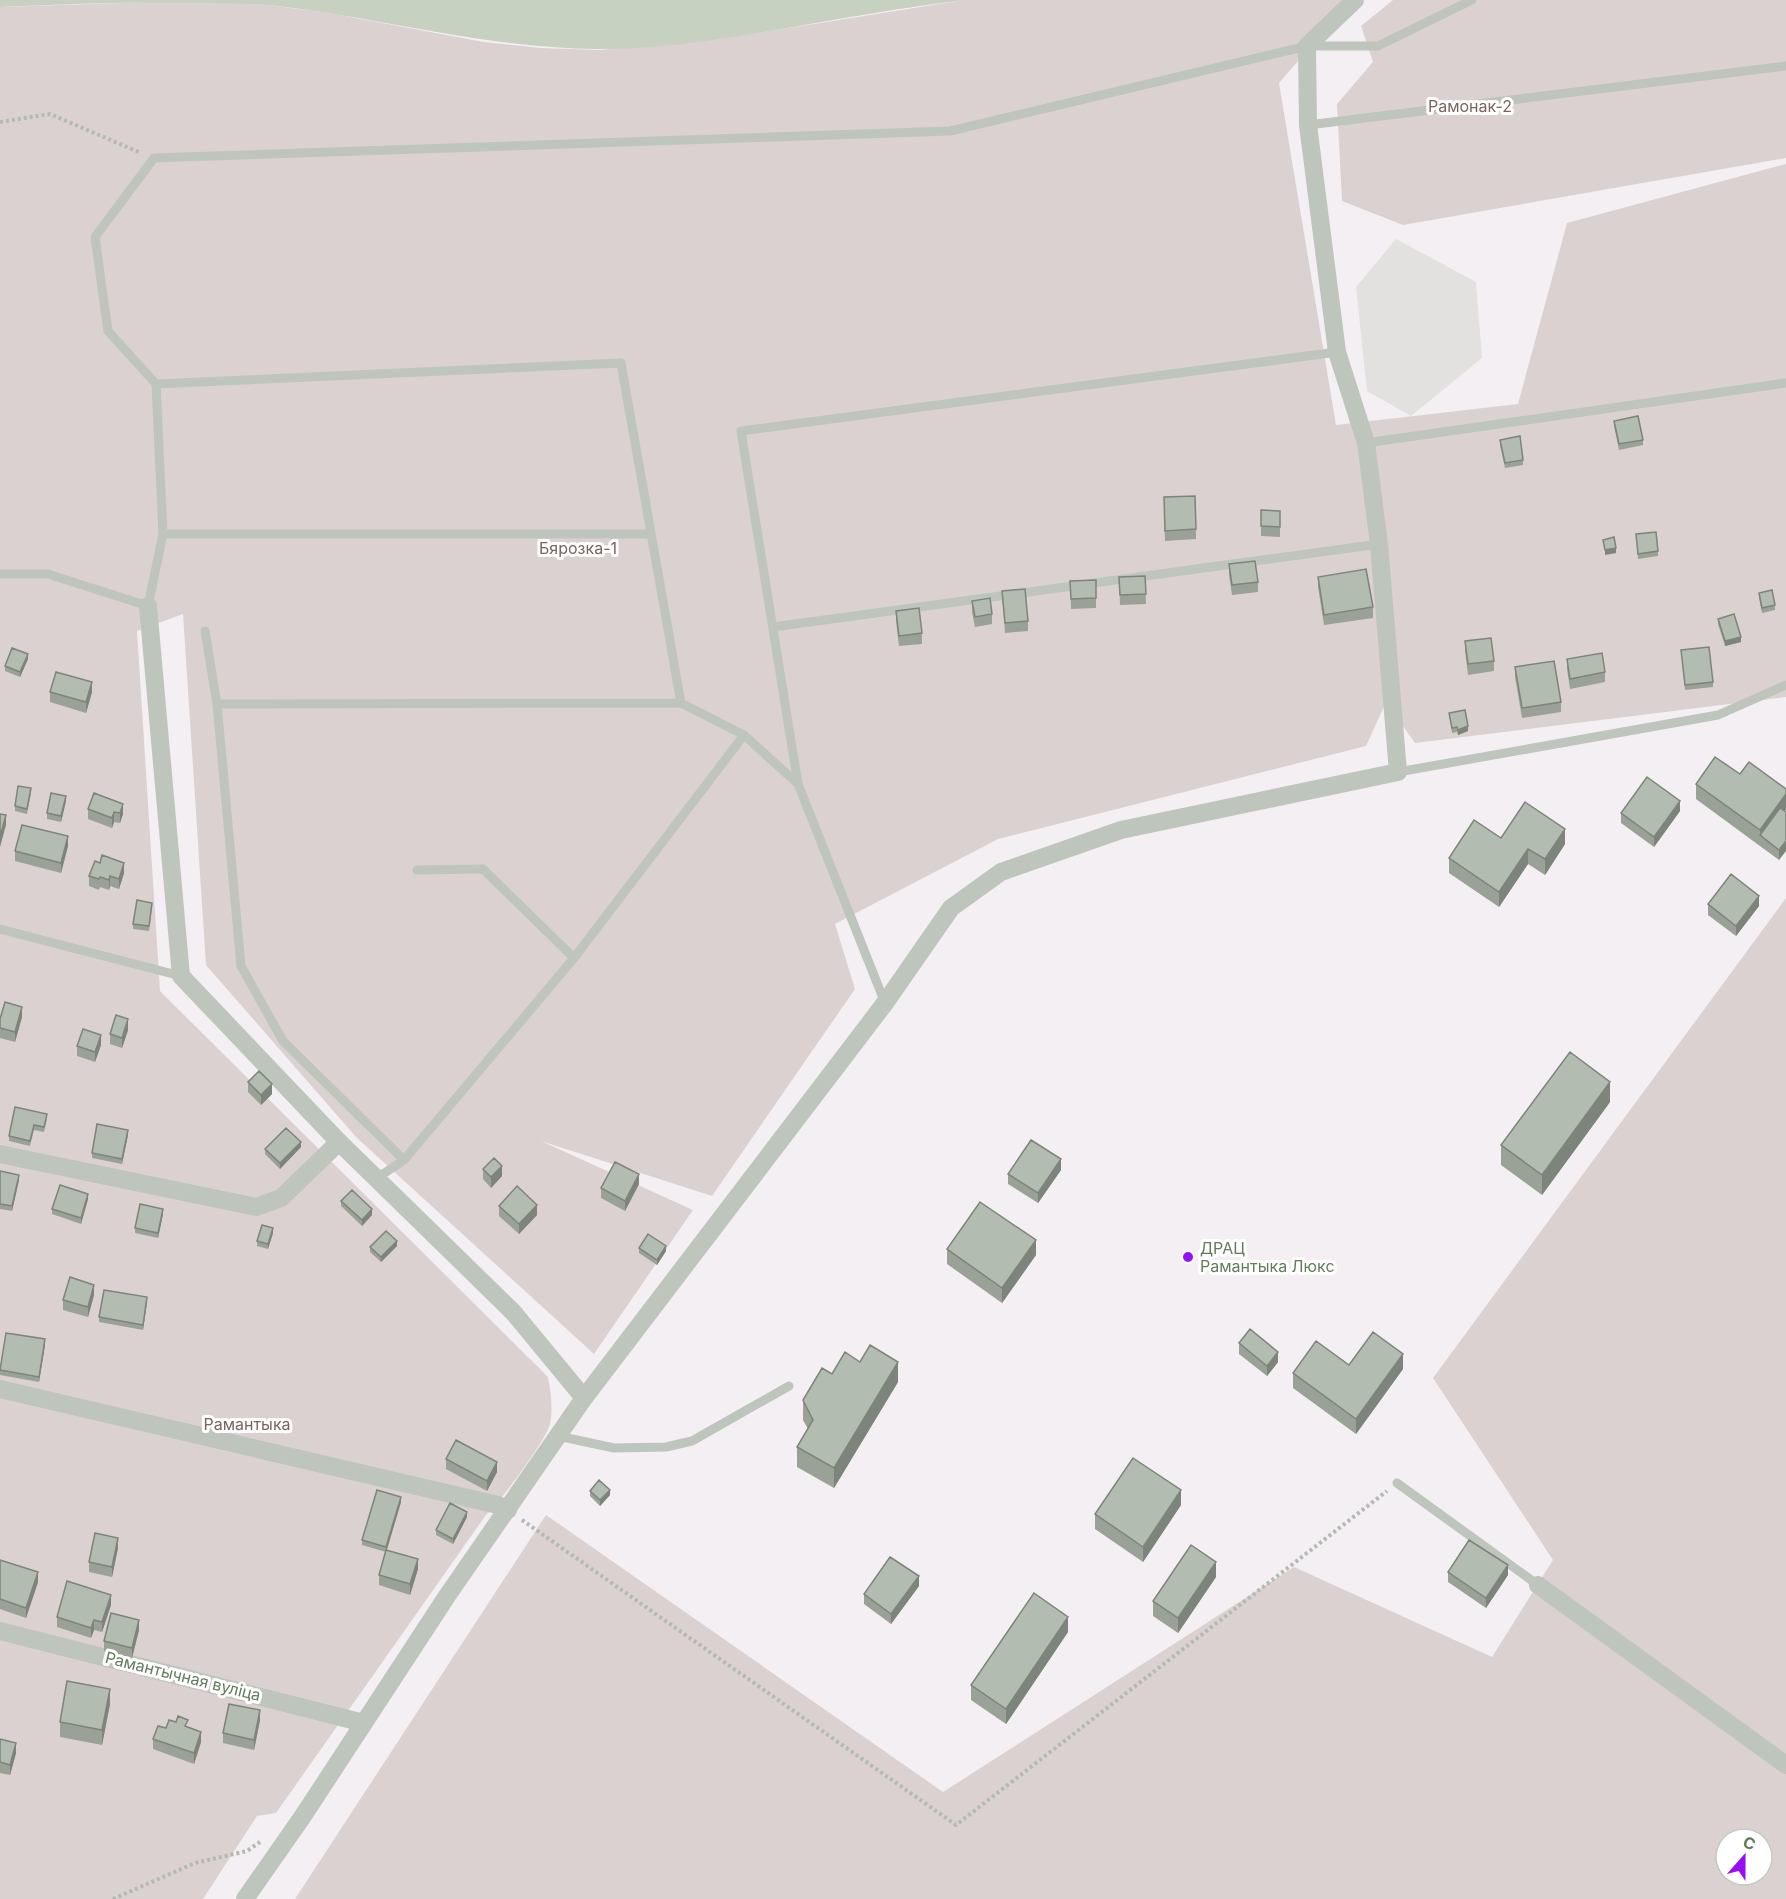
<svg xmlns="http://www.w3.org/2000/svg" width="1786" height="1899" viewBox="0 0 1786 1899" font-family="Inter,sans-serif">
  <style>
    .built { fill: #e2e1e0 }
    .green { fill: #dcd1d1; fill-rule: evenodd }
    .water { fill: #c7d1c2 }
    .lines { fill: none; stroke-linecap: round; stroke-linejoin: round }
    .path { stroke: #b3bab2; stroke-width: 4; stroke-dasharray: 3 3; stroke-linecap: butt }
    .service { stroke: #bec5bc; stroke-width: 9 }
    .minor { stroke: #bec5bc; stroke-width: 18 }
    .wall { fill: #9aa297 }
    .shaded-wall { fill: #7d847b }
    .building { fill: #b3bcb0; stroke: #7d847b; stroke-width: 1.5 }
    .poi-dot { fill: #9610f4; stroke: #fff; stroke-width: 2 }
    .labels { text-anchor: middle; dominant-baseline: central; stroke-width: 6; stroke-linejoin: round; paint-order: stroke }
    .park-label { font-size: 16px; fill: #7a645f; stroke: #fff }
    .poi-label { font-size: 16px; fill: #637d5c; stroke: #fff; text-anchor: start }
    .street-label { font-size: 16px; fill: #637d5c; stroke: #fff }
  </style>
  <rect width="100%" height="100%" fill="#f4eff2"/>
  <path class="built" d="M1396,239L1476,282L1482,358L1411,416L1367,391L1356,287Z"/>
  <path class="green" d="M209,0L268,5L329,13L484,42L541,48L600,50L719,39L964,0H1351L1279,83L1336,425L1518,404L1567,223L1786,164V697L1415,743L1386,702L1366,746L998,839L835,924L855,989L712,1196L541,1141L693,1210L594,1354L356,1137L206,965L183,614L137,631L160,991L548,1377C551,1393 553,1408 550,1424C547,1439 498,1505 486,1515L276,1813L257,1816L203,1899H0V7Z
    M1393,0H1786V158L1403,225L1342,201L1337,104L1373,62L1361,26Z
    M1786,898V1899H295L546,1515L943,1792L1294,1567L1492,1657L1553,1560L1433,1378ZM1726,1839H1762V1875H1726Z"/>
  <path class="water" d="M0,0H964C901,8 838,19 776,30C717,40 656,50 596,49C484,48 379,17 268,5C179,0 89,3 0,7Z"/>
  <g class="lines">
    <path class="path" d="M0,122L50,114L141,153
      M522,1520L956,1825L1387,1491
      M113,1899L195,1863L247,1851L260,1842"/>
    <path class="service" d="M1308,125L1786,66
      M156,384L621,363L681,703
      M1366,443L1786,383
      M163,534H651
      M0,574H48L148,606L163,534L156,384L108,331L95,237L154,158L950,131L1307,46H1378L1472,0
      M773,627L1379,544
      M205,631L217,704L241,966L283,1041L404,1160
      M217,704L681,703L744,735L798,784
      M1398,772L1718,715L1786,685
      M417,870L483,869L574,958
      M0,929L181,976
      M885,1003L798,784L741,431L1337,352
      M377,1178L404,1160L574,958L744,735
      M558,1436L614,1448L666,1447L692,1441L789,1386
      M1397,1483L1538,1585"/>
    <path class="minor" d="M148,606L181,976L339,1142L513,1312L584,1398
      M0,1154L256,1207L281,1198L339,1142
      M0,1389L498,1505L508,1510
      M1538,1585L1786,1765
      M0,1631L364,1723
      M245,1899L303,1816L447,1596L584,1398L885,1003L951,908L1001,872L1121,830L1398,772L1379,544L1366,443L1337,352L1308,125L1307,46L1355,0"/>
  </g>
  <path class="wall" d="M1614,421L1643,440V445L1619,450L1614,426Z
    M1500,440L1523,460V465L1505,468L1500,445Z
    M1164,507L1196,529V539L1165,541Z
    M1261,510L1280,511V537L1261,536Z
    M1636,534L1658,551V556L1638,559Z
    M1229,564L1258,582V592L1232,595L1229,575Z
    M1145,576L1146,604L1120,605L1119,577Z
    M1318,577L1373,607V618L1324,625L1318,587Z
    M1070,581L1096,598V608L1071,609Z
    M1002,591L1028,621V631L1005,633Z
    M1759,593L1775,605V610L1762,613L1759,598Z
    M972,601L992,614V624L975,627L972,612Z
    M896,611L922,633V644L899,646L896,621Z
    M1718,619L1741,642L1725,646L1718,624Z
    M1465,641L1494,661V671L1468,675L1465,651Z
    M1681,650L1713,682V687L1685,690Z
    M28,659L20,677L5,671V666Z
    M1567,659L1605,672V682L1570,689L1567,669Z
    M1515,667L1561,702V712L1522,718L1515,677Z
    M50,692H92L86,713L50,702Z
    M1449,713L1468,731L1458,735L1457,732L1452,733Z
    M1740,774L1786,789V809L1785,811L1779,860L1696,799V784Z
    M31,793L27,814L15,811V806Z
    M94,793L123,814L120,823L114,822L112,828L88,819V809Z
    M66,801L61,822L47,819V813Z
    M1680,811L1654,847L1621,823V813Z
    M1501,838L1565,844L1545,875L1528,864L1499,907L1449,873V858Z
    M68,846L61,873L15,861V851Z
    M124,873L119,889L110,886L109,890L100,887L99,890L89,886V876Z
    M1708,904L1759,906L1736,936L1708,915Z
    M152,908L149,931L133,929V924Z
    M22,1017L15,1042L0,1038V1019Z
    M128,1030L122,1048L110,1044V1034Z
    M101,1045L95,1062L77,1056V1046Z
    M248,1082L272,1094L261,1105L248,1092Z
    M1610,1102L1542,1195L1501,1165V1145Z
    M47,1119L44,1132L34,1130L30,1146L9,1141V1136Z
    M128,1135L122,1164L92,1158V1153Z
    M301,1147L280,1169L265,1154V1149Z
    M483,1169L502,1176L491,1188L483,1179Z
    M1061,1170L1038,1203L1008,1184V1174Z
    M0,1171L19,1180L12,1211L0,1209Z
    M639,1184L625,1211L601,1198V1188Z
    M88,1199L81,1224L52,1214V1209Z
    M341,1201L372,1215L362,1226L341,1206Z
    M499,1206L537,1215L519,1234L499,1216Z
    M163,1214L158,1238L135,1233V1228Z
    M273,1233L268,1249L257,1246V1241Z
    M397,1246L381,1262L370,1252V1247Z
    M639,1248L666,1251L657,1265L639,1253Z
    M947,1249L1036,1255L1002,1303L947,1264Z
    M94,1295L88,1317L63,1310V1300Z
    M147,1302L143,1330L99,1322V1317Z
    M1239,1343L1278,1362L1267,1376L1239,1354Z
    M45,1345L39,1382L0,1375V1369Z
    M860,1362L898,1382L834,1488L797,1467V1447L808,1429L803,1420V1400L832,1374Z
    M1349,1365L1403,1369L1356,1434L1293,1388V1373Z
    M446,1459L497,1472L487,1491L446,1469Z
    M590,1491L610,1495L600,1506L590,1496Z
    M401,1502L387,1550L418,1569L410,1595L379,1585V1575L386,1552L362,1545V1540Z
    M1181,1505L1143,1562L1095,1529V1514Z
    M467,1517L453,1544L436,1535V1530Z
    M118,1548L112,1577L89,1572V1562Z
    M0,1560L38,1582L26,1618L0,1609Z
    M1448,1572L1508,1575L1486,1608L1448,1582Z
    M1216,1577L1178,1633L1153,1616V1601Z
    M919,1586L891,1624L864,1604V1594Z
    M111,1605L102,1632L94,1630L91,1638L57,1627V1617Z
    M139,1630L132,1658L104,1651V1641Z
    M1068,1632L1006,1724L971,1700V1685Z
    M110,1704L102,1745L60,1737V1722Z
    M260,1720L254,1750L223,1743V1733Z
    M188,1727L201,1742L194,1764L153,1749V1739L166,1728Z
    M0,1739L16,1753L10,1775L0,1773Z"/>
  <path class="shaded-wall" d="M1616,548V553L1605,555V550Z
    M1741,637V642L1725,646V641Z
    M28,654V659L20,677V672Z
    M92,682V692L86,713V702Z
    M1468,726V731L1458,735V730Z
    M1786,794V809L1765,839L1760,835V830Z
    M66,796V801L61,822V816Z
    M1680,801V811L1654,847V837Z
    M123,804V814L120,823V813Z
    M114,812V822L112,828V818Z
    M6,815V825L0,847V837Z
    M1565,829V844L1545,875V859Z
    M68,836V846L61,873V863Z
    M1786,841V851L1779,860V850Z
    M1528,849V864L1499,907V892Z
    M124,863V873L119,889V879Z
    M110,876V886L109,890V880Z
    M1759,896V906L1736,936V926Z
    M22,1007V1017L15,1042V1032Z
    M128,1019V1030L122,1048V1038Z
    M101,1035V1045L95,1062V1052Z
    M1610,1082V1102L1542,1195V1175Z
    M272,1084V1094L261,1105V1095Z
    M128,1130V1135L122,1164V1159Z
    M301,1142V1147L280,1169V1163Z
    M1061,1159V1170L1038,1203V1193Z
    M502,1166V1176L491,1188V1177Z
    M639,1174V1184L625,1211V1201Z
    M19,1175V1180L12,1211V1206Z
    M88,1194V1199L81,1224V1218Z
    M537,1205V1215L519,1234V1224Z
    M163,1209V1214L158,1238V1233Z
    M372,1209V1215L362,1226V1220Z
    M273,1228V1233L268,1249V1244Z
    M1036,1240V1255L1002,1303V1288Z
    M397,1241V1246L381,1262V1257Z
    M666,1246V1251L657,1265V1260Z
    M94,1285V1295L88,1317V1307Z
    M147,1297V1302L143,1330V1325Z
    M45,1339V1345L39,1382V1377Z
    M1278,1352V1362L1267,1376V1366Z
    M1403,1354V1369L1356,1434V1419Z
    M898,1362V1382L834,1488V1468Z
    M497,1462V1472L487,1491V1481Z
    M610,1490V1495L600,1506V1500Z
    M1181,1490V1505L1143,1562V1547Z
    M401,1497V1502L386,1552V1547Z
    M467,1512V1517L453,1544V1539Z
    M118,1538V1548L112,1577V1567Z
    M418,1559V1569L410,1595V1584Z
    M1216,1562V1577L1178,1633V1618Z
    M1508,1565V1575L1486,1608V1598Z
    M38,1572V1582L26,1618V1608Z
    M919,1576V1586L891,1624V1614Z
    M111,1595V1605L102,1632V1622Z
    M1068,1617V1632L1006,1724V1709Z
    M94,1620V1630L91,1638V1628Z
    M139,1620V1630L132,1658V1648Z
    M110,1689V1704L102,1745V1730Z
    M260,1710V1720L254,1750V1740Z
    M201,1732V1742L194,1764V1753Z
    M16,1743V1753L10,1775V1765Z"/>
  <path class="building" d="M1638,416L1643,440L1619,444L1614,421Z
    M1520,436L1523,460L1505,463L1500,440Z
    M1195,496L1196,529L1165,531L1164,497Z
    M1261,510L1280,511V527L1261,526Z
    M1656,532L1658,551L1638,554L1636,534Z
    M1614,537L1616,548L1605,550L1603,540Z
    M1255,561L1258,582L1232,585L1229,564Z
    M1366,569L1373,607L1324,615L1318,577Z
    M1145,576L1146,594L1120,595L1119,577Z
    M1096,580V598L1071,599L1070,581Z
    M1025,589L1028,621L1005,623L1002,591Z
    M1772,590L1775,605L1762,608L1759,593Z
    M990,598L992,614L975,617L972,601Z
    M919,608L922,633L899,636L896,611Z
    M1734,614L1741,637L1725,641L1718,619Z
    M1491,638L1494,661L1468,664L1465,641Z
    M1709,647L1713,682L1685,685L1681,650Z
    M12,648L28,654L20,672L5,666Z
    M1602,653L1605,672L1570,679L1567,659Z
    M1554,661L1561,702L1522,708L1515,667Z
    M56,672L92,682L86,702L50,692Z
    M1465,710L1468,726L1458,730L1457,727L1452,728L1449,713Z
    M1715,757L1740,774L1749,762L1786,789V794L1760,830L1696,784Z
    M1647,777L1680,801L1654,837L1621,813Z
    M18,786L31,788L27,809L15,806Z
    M51,793L66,796L61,816L47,813Z
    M94,793L123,804L120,813L114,812L112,818L88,809Z
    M1525,802L1565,829L1545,859L1528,849L1499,892L1449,858L1474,820L1501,838Z
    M1780,808L1786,812V841L1779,850L1760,835Z
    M0,814L6,815L0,837Z
    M22,825L68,836L61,863L15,851Z
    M102,855L124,863L119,879L110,876L109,880L100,877L99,879L89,876L95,861L100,863Z
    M1731,874L1759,896L1736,926L1708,904Z
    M137,900L152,903L149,926L133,924Z
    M5,1002L22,1007L15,1032L0,1028V1019Z
    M116,1015L128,1019L122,1038L110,1034Z
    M83,1029L101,1035L95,1052L77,1046Z
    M1570,1052L1610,1082L1542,1175L1501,1145Z
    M259,1071L272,1084L261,1095L248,1082Z
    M15,1107L47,1114L44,1127L34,1125L30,1141L9,1136Z
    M97,1124L128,1130L122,1159L92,1153Z
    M286,1128L301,1142L280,1163L265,1149Z
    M1031,1140L1061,1159L1038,1193L1008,1174Z
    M494,1158L502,1166L491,1177L483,1169Z
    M615,1162L639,1174L625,1201L601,1188Z
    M0,1171L19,1175L12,1206L0,1204Z
    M60,1185L88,1194L81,1218L52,1209Z
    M517,1186L537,1205L519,1224L499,1206Z
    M352,1190L372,1209L362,1220L341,1201Z
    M980,1202L1036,1240L1002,1288L947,1249Z
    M140,1204L163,1209L158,1233L135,1228Z
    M262,1225L273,1228L268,1244L257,1241Z
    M386,1231L397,1241L381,1257L370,1247Z
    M648,1234L666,1246L657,1260L639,1248Z
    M70,1277L94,1285L88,1307L63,1300Z
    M104,1290L147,1297L143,1325L99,1317Z
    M1250,1329L1278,1352L1267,1366L1239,1343Z
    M1373,1332L1403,1354L1356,1419L1293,1373L1316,1341L1349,1365Z
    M6,1333L45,1339L39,1377L0,1370Z
    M870,1345L898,1362L834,1468L797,1447L813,1420L803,1400L822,1368L832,1374L845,1352L860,1362Z
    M456,1440L497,1462L487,1481L446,1459Z
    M1133,1458L1181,1490L1143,1547L1095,1514Z
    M599,1480L610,1490L600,1500L590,1491Z
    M377,1490L401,1497L386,1547L362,1540Z
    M450,1503L467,1512L453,1539L436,1530Z
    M95,1533L118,1538L112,1567L89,1562Z
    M1469,1540L1508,1565L1486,1598L1448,1572Z
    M1191,1545L1216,1562L1178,1618L1153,1601Z
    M386,1550L418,1559L410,1584L379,1575Z
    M890,1557L919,1576L891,1614L864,1594Z
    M0,1560L38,1572L26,1608L0,1599Z
    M67,1581L111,1595L102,1622L94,1620L91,1628L57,1617Z
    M1034,1593L1068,1617L1006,1709L971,1685Z
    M111,1613L139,1620L132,1648L104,1641Z
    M67,1681L110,1689L102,1730L60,1722Z
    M229,1704L260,1710L254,1740L223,1733Z
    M178,1716L188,1720L185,1726L201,1732L194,1753L153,1739L158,1726L166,1728L169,1720L176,1722Z
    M0,1739L16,1743L10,1765L0,1762Z"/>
  <circle class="poi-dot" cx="1188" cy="1257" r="6"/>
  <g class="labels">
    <g class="park-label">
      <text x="1470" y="106">Рамонак-2</text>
      <text x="578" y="548">Бярозка-1</text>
      <text x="247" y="1424">Рамантыка</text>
    </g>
    <g class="poi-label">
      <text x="1200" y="1248">ДРАЦ<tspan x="1200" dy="18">Рамантыка Люкс</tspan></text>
    </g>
    <g class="street-label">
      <text transform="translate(183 1676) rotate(14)">Рамантычная вуліца</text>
    </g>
  </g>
  <g transform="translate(1744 1857) rotate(21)"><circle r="28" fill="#ffffff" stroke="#c1cbbe" stroke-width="1.5"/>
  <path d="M0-4.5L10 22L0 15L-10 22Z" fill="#9610f4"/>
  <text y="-9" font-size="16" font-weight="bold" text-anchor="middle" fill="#637d5c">С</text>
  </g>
</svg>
